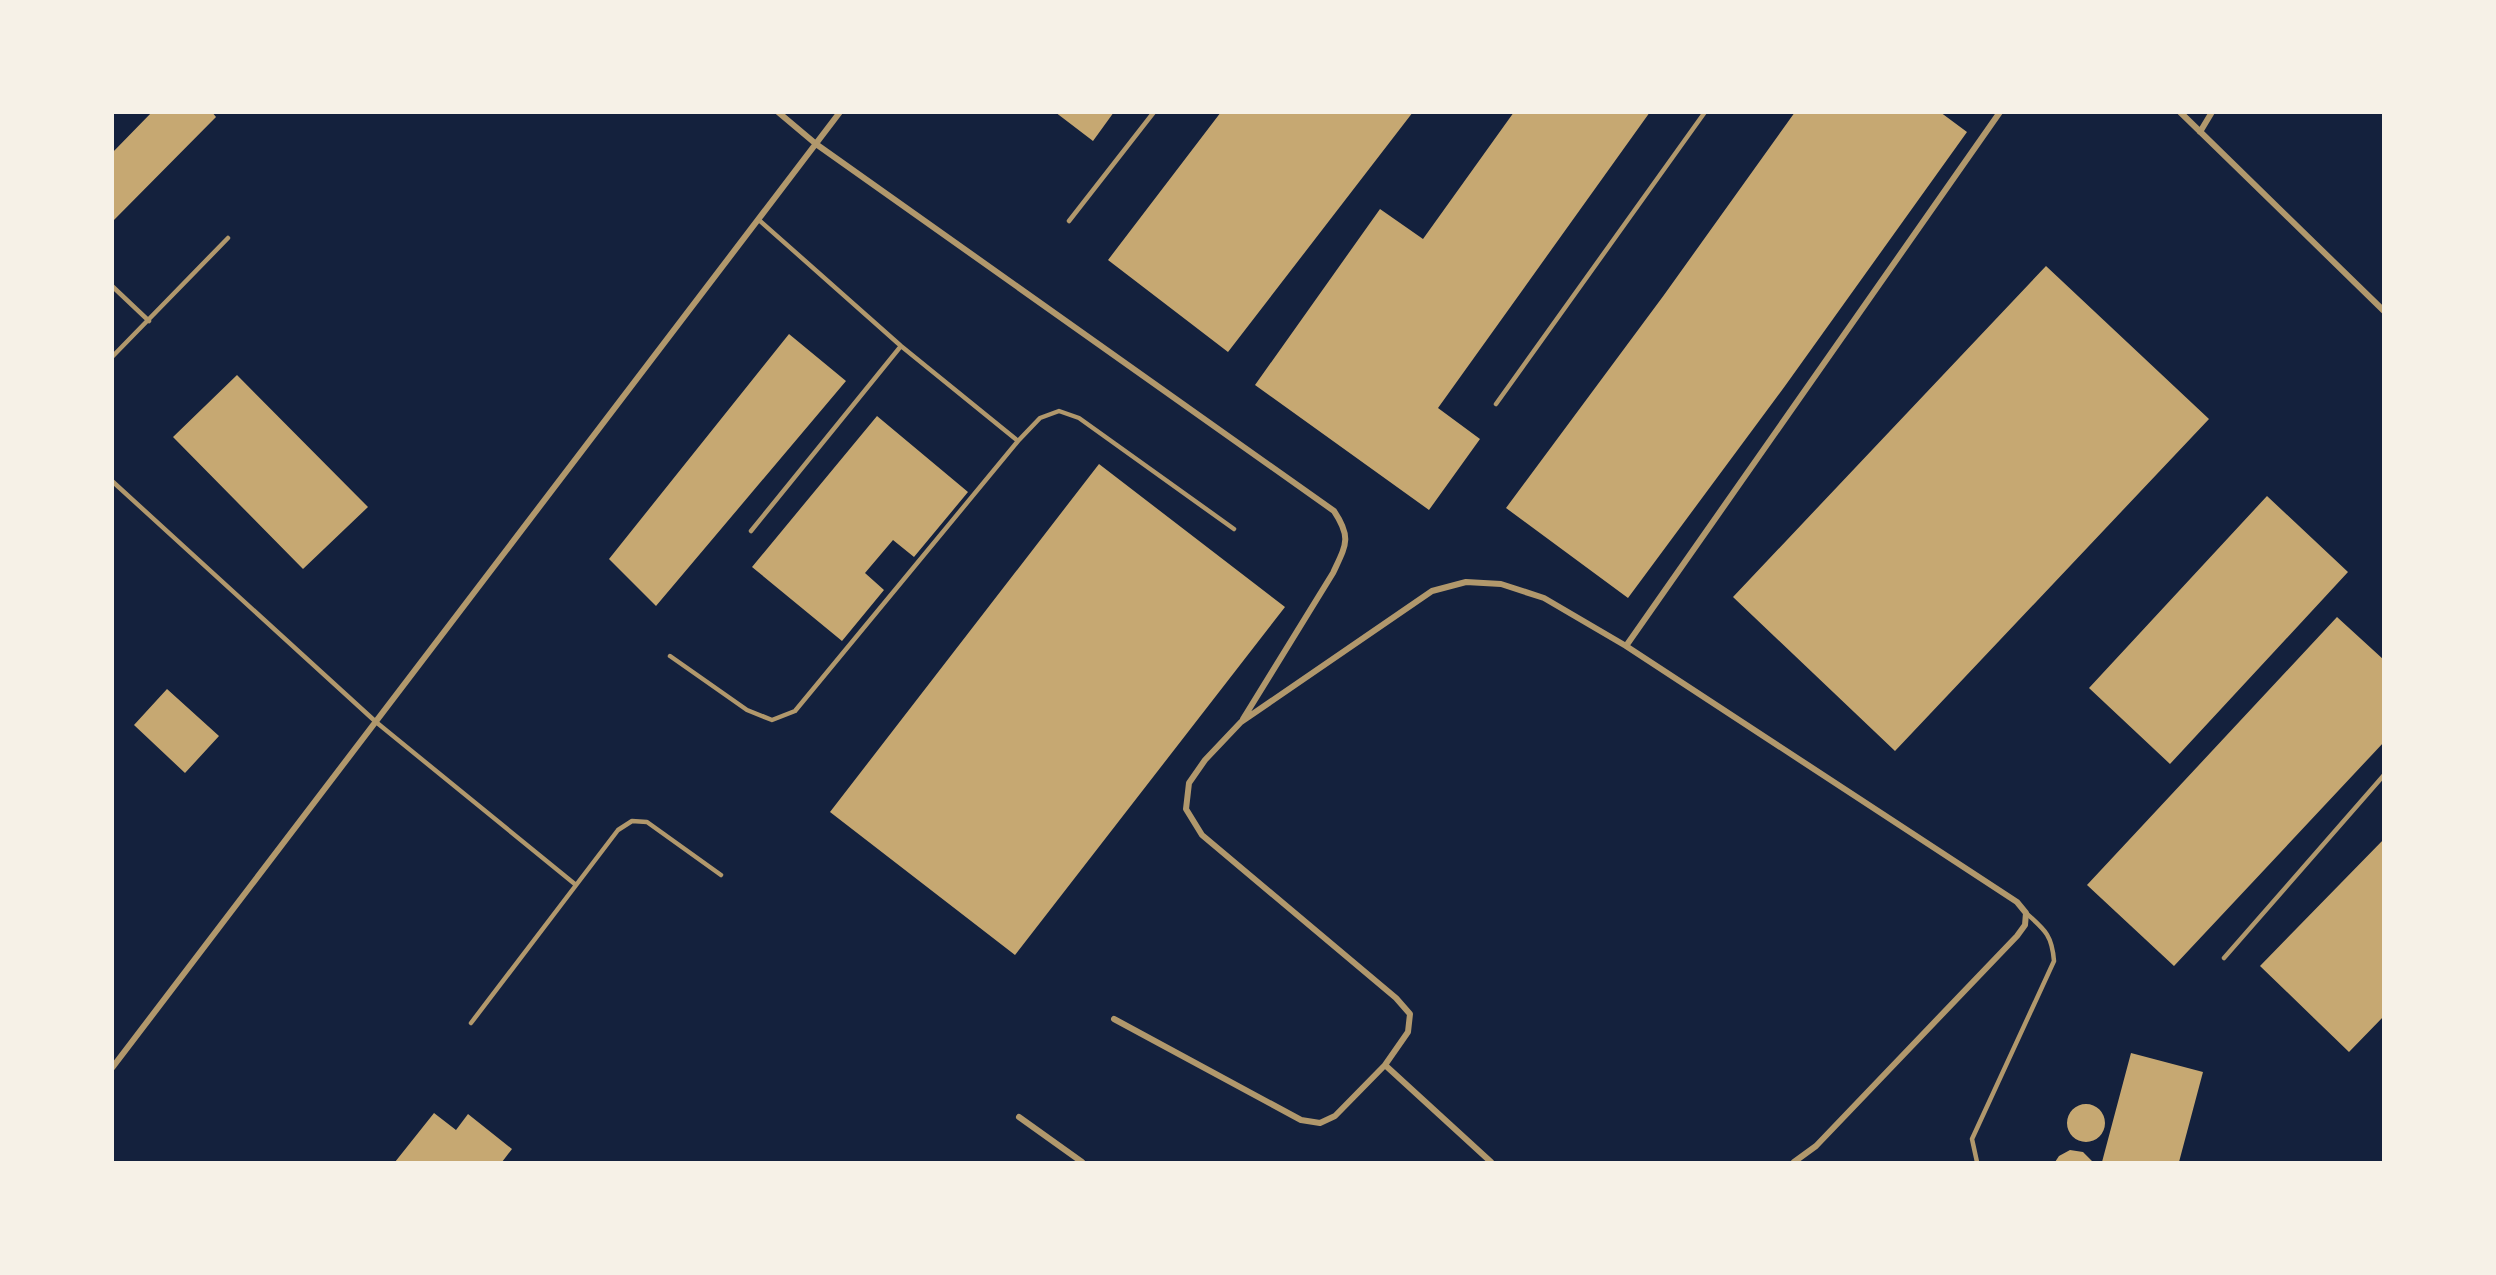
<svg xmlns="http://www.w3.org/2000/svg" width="2496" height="1275" viewBox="0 0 2496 1275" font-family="'Titillium Web',sans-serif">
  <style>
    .building { fill: #c6a872 }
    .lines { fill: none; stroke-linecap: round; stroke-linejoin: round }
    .service { stroke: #b1986c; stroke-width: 4.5 }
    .minor { stroke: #b1986c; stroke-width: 6 }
  </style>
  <rect width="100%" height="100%" fill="#14213d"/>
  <path class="building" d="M152,112H212L216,117L112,222V153Z
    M1055,112H1114L1093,141Z
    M1221,112H1413L1228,352L1108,260Z
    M1514,112H1650L1438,408L1480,439L1429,510L1255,385L1380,209L1423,239Z
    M1795,112H1940L1967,132L1785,386L1628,598L1506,508L1664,295Z
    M2046,266L2209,419L1895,751L1733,597Z
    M789,334L846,381L656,606L609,559Z
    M237,375L368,507L303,569L173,437Z
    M877,416L968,492L914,557L893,540L865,573L884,590L842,641L752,567Z
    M1099,464L1285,607L1015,955L830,812Z
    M2267,496L2348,572L2170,764L2089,688Z
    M2337,617L2384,660V742L2174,966L2087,885Z
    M167,689L219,736L185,773L134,725Z
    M2384,839V1016L2349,1052L2260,966Z
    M2131,1053L2203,1072L2179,1162H2102Z
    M2067 1123a19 19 0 1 1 38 0a19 19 0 1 1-38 0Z
    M434,1113L456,1130L468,1114L512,1149L502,1162H395Z
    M2070,1150L2083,1152L2093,1162H2055L2059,1156Z"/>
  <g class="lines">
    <path class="service" d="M759,220L901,346L1018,441
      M1069,221L1154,112
      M112,286L149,321
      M112,357L228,238
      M1496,404L1705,112
      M112,481L376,722L576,885
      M751,531L901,346
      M670,656L747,710L772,720L795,711L1018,441L1040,418L1059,411L1079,418L1234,529
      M2224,958L2384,775
      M471,1023L618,830L632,821L647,822L721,875
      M1977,1162L1972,1139L2054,961C2052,935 2045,930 2026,913"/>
    <path class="minor" d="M778,112L816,144L1334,511C1352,538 1346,545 1333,573L1243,719
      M2180,112L2384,311
      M2200,132L2212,112
      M1626,646L2000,112
      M1114,1019L1301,1120L1320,1123L1335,1116L1385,1065
      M112,1068L840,112
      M1019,1117L1082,1162
      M1491,1162L1385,1065L1408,1032L1410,1014L1396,998L1202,835L1186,809L1189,783L1205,760L1241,722L1432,591L1466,582L1501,584L1544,598L1626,646L2017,902L2026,913L2025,925L2017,936L1816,1146L1794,1162"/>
  </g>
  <rect width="2496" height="1275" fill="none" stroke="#f6f1e7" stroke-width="228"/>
</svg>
